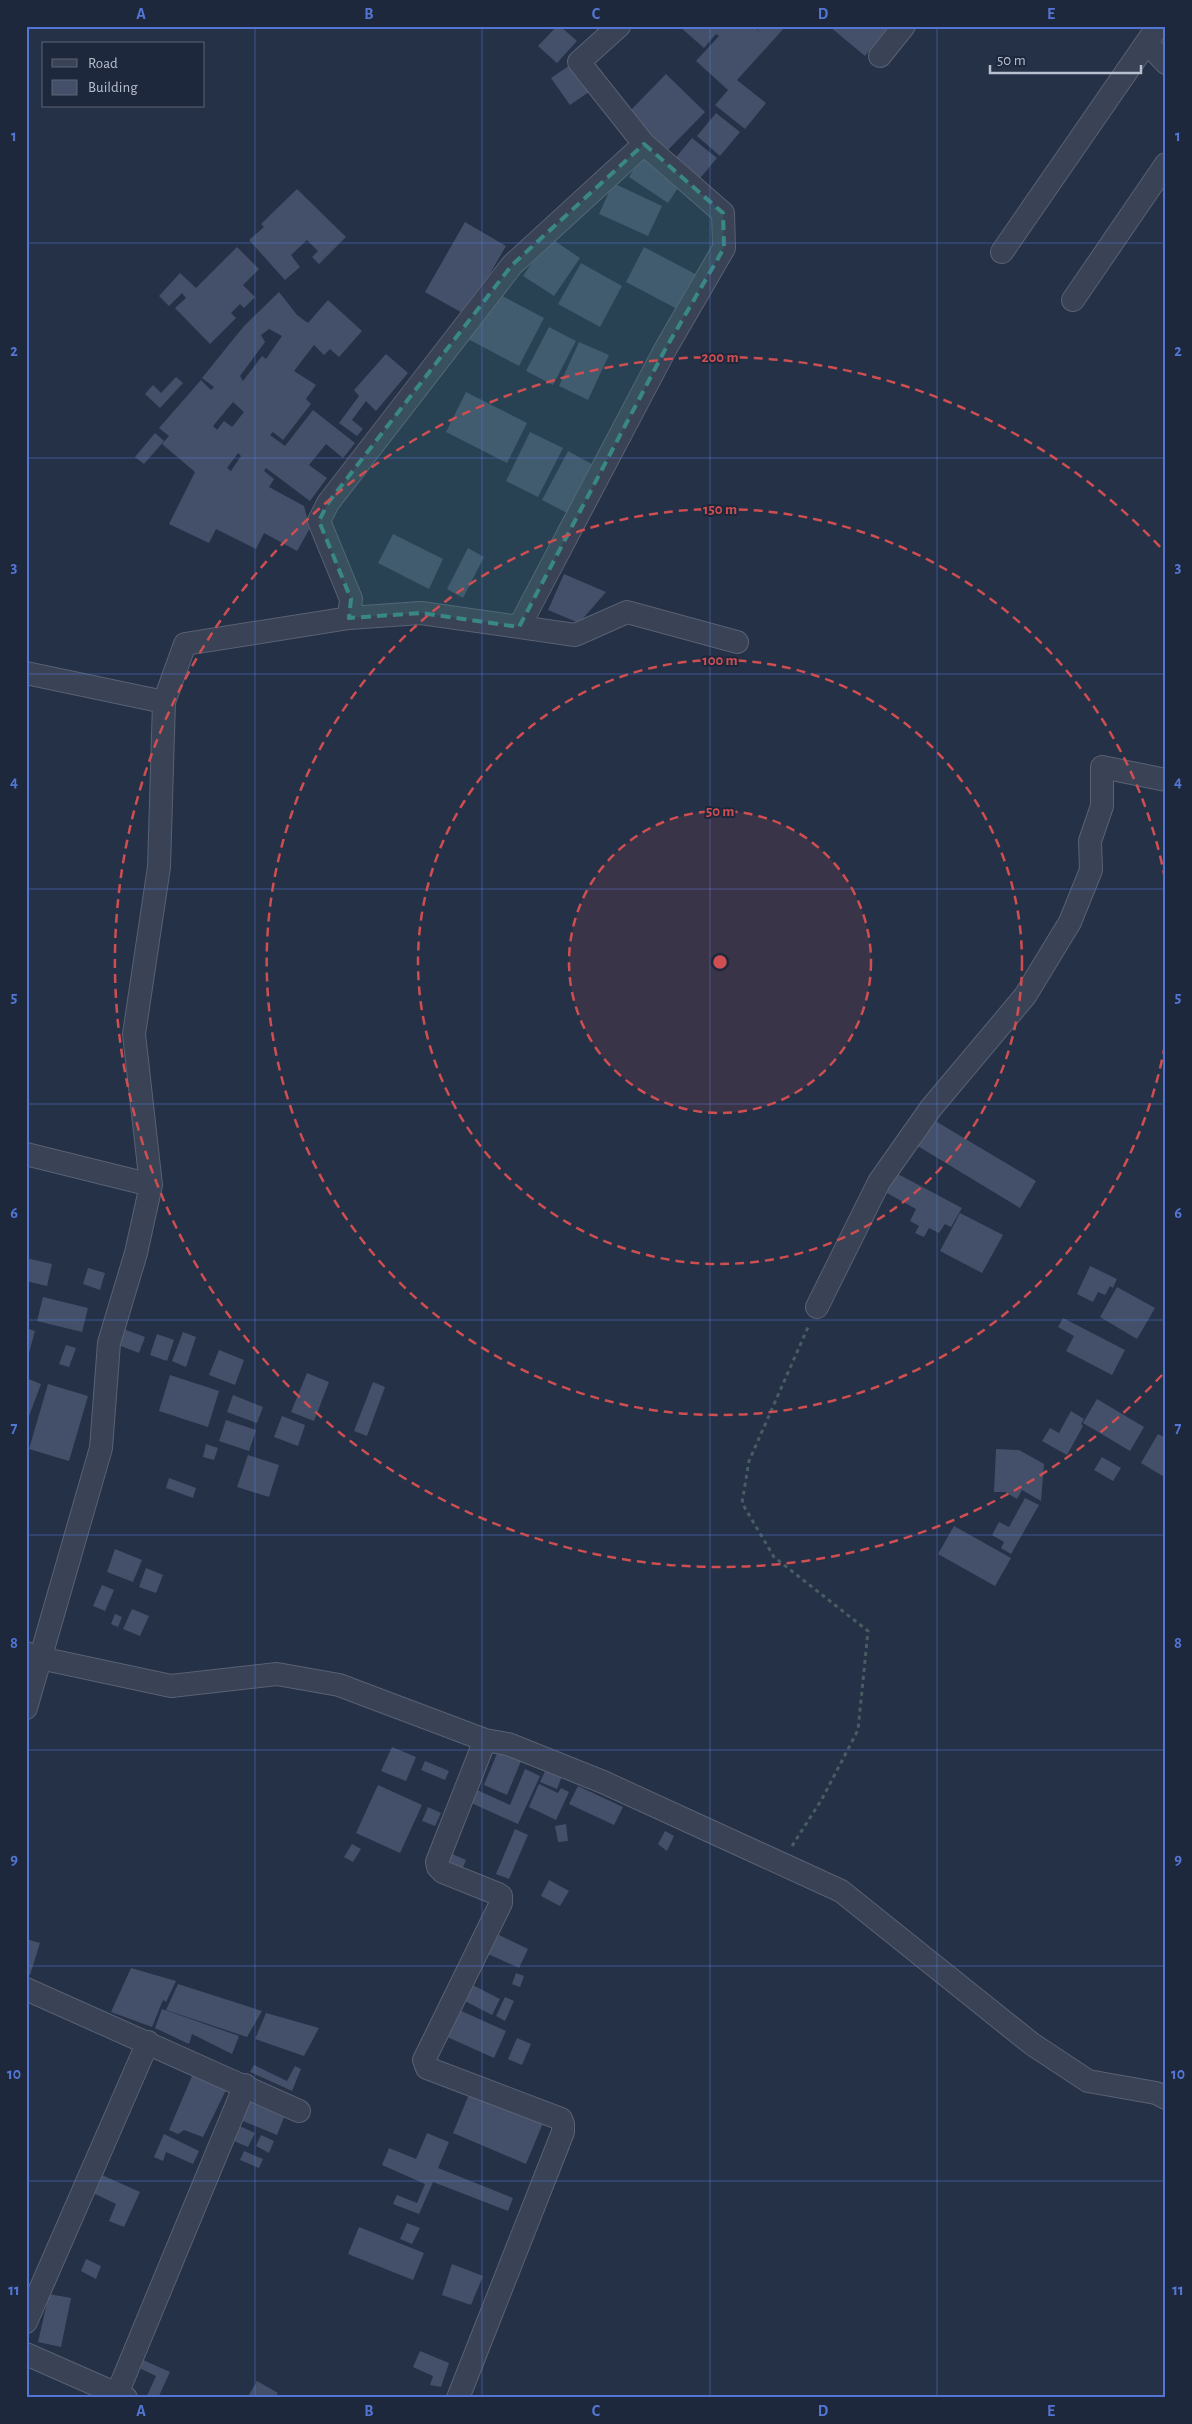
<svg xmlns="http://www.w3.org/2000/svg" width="1192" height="2424" viewBox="0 0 1192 2424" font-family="'Alegreya Sans',sans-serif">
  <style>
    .building { fill: #445069; fill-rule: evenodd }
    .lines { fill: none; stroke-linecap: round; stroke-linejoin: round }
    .minor-casing { stroke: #596173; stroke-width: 24 }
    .path { stroke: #465e63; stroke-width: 3; stroke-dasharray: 4 4; stroke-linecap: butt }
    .minor { stroke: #3a4356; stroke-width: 22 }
    .marked { fill: #398886; fill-opacity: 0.2; stroke: #398886; stroke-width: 4; stroke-dasharray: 10 6; stroke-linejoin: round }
    .grid { fill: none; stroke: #5376d5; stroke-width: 1; stroke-opacity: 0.55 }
    .ring { fill: none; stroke: #ce4e52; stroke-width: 2.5; stroke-dasharray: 9 6 }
    .centre { fill: #ce4e52; stroke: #1e283c; stroke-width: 2.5 }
    .ring-label { font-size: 15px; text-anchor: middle; font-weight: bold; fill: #ce4e52; stroke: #1e283c; stroke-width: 4; stroke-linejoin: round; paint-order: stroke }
    .neatline { fill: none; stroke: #5376d5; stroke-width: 2 }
    .grid-label { font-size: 16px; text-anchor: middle; font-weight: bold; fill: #5376d5 }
  </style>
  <rect width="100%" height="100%" fill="#253147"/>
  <path class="building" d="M557,26H560L577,41L557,63L538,46Z
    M679,26H753L760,32L755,26H786L737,80L766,103L745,129L715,105L728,90L696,61L719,36L716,34L704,48Z
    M829,26H889L865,56Z
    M570,65L589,92L570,105L551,78Z
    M666,74L705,112L666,152L627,114Z
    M716,113L740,132L720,156L697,136Z
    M692,138L717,158L696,183L672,162Z
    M642,156L682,182L668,203L629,177Z
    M613,183L662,206L648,236L599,214Z
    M297,189L346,237L319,264L312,257L318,251L307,240L291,255L300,267L285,280L249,240L264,227L261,224Z
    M465,222L506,246L466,315L425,292Z
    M549,237L580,258L554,296L523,276Z
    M237,247L259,269L243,285L255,297L244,308L240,304L231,313L236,318L210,344L175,308L186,298L182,293L169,306L159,296L180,273L196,288Z
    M644,247L699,276L681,311L626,282Z
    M581,263L622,286L600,327L558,304Z
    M493,291L544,318L519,366L468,339Z
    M279,292L297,315L308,323L328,300L362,331L339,357L330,349L324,355L314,345L294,371L316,385L306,399L311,404L283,440L273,432L270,435L285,446L313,410L355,443L343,458L326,444L309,465L327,478L310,501L266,468L264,471L274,479L269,487L304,506L310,528L297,551L264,533L256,549L216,529L209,543L169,524L195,472L162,444L169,436L159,428L201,380L211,390L214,387L202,378L244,326ZM269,329L282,336L266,359L262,356L243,381L240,376L265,342L261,335ZM233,402L244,412L232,427L224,421L217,430L213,426ZM238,453L241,456L231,471L227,468Z
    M549,327L576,341L553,385L526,371Z
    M579,342L609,355L588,400L559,386Z
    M386,354L408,373L376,411L366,401L352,420L363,429L357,436L339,423L359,396L354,390Z
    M176,377L183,383L160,408L145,394L153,385L161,393Z
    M466,392L527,423L507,463L446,432Z
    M530,432L563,448L538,497L506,481Z
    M155,433L164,441L144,464L135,457Z
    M568,451L599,468L573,516L542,500Z
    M393,534L443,559L429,589L378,563Z
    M468,548L484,557L463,598L447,589Z
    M564,574L606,592L579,623L548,610Z
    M932,1119L1036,1181L1020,1208L916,1145Z
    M896,1173L962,1208L951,1227L945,1224L939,1233L929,1228L924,1237L915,1233L919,1226L910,1221L916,1209L885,1192Z
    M960,1213L1003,1235L982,1273L940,1251Z
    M26,1258L52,1264L47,1286L26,1281Z
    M1090,1266L1117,1279L1113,1288L1110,1286L1105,1295L1098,1292L1093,1302L1077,1294Z
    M88,1268L105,1273L100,1290L83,1284Z
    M1117,1287L1155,1308L1137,1339L1100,1317Z
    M43,1297L88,1308L82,1332L37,1321Z
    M1063,1318L1125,1350L1112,1375L1066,1351L1074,1336L1058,1327Z
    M118,1327L145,1337L139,1353L113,1343Z
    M26,1328L35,1331L27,1360H26Z
    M183,1332L196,1337L186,1367L172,1361Z
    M157,1334L174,1340L167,1361L150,1355Z
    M66,1345L76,1348L69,1367L59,1364Z
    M219,1350L244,1360L235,1385L209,1375Z
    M307,1373L329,1382L314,1421L291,1412Z
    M170,1375L219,1391L208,1427L159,1411Z
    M26,1378L41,1384L26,1424Z
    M373,1382L385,1387L367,1436L354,1431Z
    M48,1384L88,1396L69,1461L29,1449Z
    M233,1395L263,1407L257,1423L227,1412Z
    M1097,1399L1144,1427L1130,1451L1083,1423Z
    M1071,1411L1084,1419L1081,1424L1083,1426L1067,1455L1042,1441L1050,1428L1059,1433Z
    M282,1416L305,1425L298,1446L274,1437Z
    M226,1420L256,1430L249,1451L219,1441Z
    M1158,1434L1166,1438V1478L1141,1463Z
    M206,1444L218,1448L214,1460L203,1457Z
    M996,1449L1019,1450L1044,1464L1041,1501L1022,1490L1017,1499L1005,1492H994Z
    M248,1455L279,1465L269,1497L237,1487Z
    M1102,1457L1121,1468L1113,1481L1094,1470Z
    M169,1478L196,1488L193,1498L166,1488Z
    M1025,1498L1039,1505L1011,1554L1001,1548L1004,1542L992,1535L999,1522L1009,1527Z
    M954,1526L1011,1558L995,1586L938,1554Z
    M115,1549L142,1560L133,1582L107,1572Z
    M146,1568L163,1575L156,1593L139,1587Z
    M102,1585L114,1590L105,1611L93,1606Z
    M132,1609L149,1616L140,1636L123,1629Z
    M115,1614L122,1617L118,1627L111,1624Z
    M392,1747L416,1757L406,1781L381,1771Z
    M498,1751L521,1761L507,1795L484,1785Z
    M425,1761L449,1771L445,1780L421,1770Z
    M525,1769L540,1776L518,1824L469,1802L475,1789L510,1805Z
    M546,1769L562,1776L557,1789L540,1782Z
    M539,1784L558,1793L561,1788L569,1792L556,1820L529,1807Z
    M378,1785L422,1805L400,1853L356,1833Z
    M578,1786L623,1807L614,1825L569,1804Z
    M428,1807L441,1813L435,1826L422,1821Z
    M566,1824L568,1841L558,1842L555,1826Z
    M515,1829L528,1835L509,1879L496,1874Z
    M665,1831L674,1836L667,1851L658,1844Z
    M352,1844L361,1849L353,1862L344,1857Z
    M450,1853L466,1860L461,1872L445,1865Z
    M549,1880L569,1891L560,1906L541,1896Z
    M493,1932L528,1949L519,1968L484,1952Z
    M26,1939L40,1943L30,1975L26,1974Z
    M131,1968L176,1981L166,2002L163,2000L152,2027L111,2012Z
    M516,1973L524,1976L520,1987L512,1984Z
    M469,1983L500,1999L492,2015L461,1999Z
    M178,1984L262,2011L247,2037L166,2010Z
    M505,1997L514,2001L505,2021L496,2016Z
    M162,2009L239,2036L232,2054L192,2034L189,2044L155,2028Z
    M457,2009L506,2031L494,2058L445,2036Z
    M266,2013L319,2028L304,2056L255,2039Z
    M517,2038L531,2044L522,2065L508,2059Z
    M254,2065L287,2081L295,2066L301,2069L292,2091L250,2072Z
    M192,2076L226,2090L203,2137L184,2130L178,2134L169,2130Z
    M470,2092L543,2123L526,2164L453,2133Z
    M246,2099L285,2115L277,2135L238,2119Z
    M233,2123L255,2133L248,2147L227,2138Z
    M427,2133L449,2142L438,2168L513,2198L508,2211L433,2182L419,2214L393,2204L397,2195L417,2203L425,2184L382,2165L389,2148L416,2159Z
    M164,2134L199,2151L193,2164L166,2152L163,2161L154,2157Z
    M261,2135L274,2141L269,2153L256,2146Z
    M244,2151L263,2159L259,2168L240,2160Z
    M102,2175L140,2192L124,2227L109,2221L116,2204L93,2193Z
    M407,2223L420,2228L412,2244L400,2239Z
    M359,2227L424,2253L413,2280L348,2254Z
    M86,2259L101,2266L96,2279L81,2271Z
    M452,2264L483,2276L471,2305L442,2295Z
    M49,2294L71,2298L61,2347L38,2342Z
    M420,2351L449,2363L441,2387L430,2385L433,2376L413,2367Z
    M141,2359L170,2372L158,2398H146L156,2376L137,2367Z
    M257,2381L278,2393L275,2398H247Z"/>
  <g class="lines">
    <defs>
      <path id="minor" d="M1147,43L1166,63
        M880,56L904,26
        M1002,252L1158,26
        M1073,300L1166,164
        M349,618L351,599L319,521L328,503L512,265L644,144L579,62L619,26
        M519,627L666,348L724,248L723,213L644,144
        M26,673L164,702
        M26,1154L151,1185
        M817,1307L879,1182L931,1108L1025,996L1070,922L1091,870L1090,841L1102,806V767L1166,780
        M26,1653L40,1658L171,1686L277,1674L339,1685L485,1740L508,1744L603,1782L841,1891L1032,2044L1088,2081L1156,2093L1166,2098
        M26,1708L101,1448L109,1343L136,1253L151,1185L134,1034L159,867L164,702L185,644L349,618L421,613L575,635L627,612L737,642
        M26,1989L299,2111
        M26,2322L148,2042
        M26,2354L126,2398
        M117,2394L245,2085
        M458,2398L563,2132V2124L561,2119L427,2068L424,2060L501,1903V1896L498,1894L443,1872L438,1867L437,1862L485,1740"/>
    </defs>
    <use href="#minor" class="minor-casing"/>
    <path class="path" d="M792,1846L822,1799L858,1730L868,1631L774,1557L742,1503L749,1461L809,1325"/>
    <use href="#minor" class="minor"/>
  </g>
  <path class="marked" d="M644,144L723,213L724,248L666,348L519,627L421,613L349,618L351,599L319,521L328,503L512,265Z"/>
  <path class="grid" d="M255,26V2398M482,26V2398M710,26V2398M937,26V2398M26,243H1166M26,458H1166M26,674H1166M26,889H1166M26,1104H1166M26,1320H1166M26,1535H1166M26,1750H1166M26,1966H1166M26,2181H1166"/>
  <circle cx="720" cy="962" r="151" fill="#ce4e52" fill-opacity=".12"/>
  <g class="ring">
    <circle cx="720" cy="962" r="151"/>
    <circle cx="720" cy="962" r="302"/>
    <path d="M1165 1045A453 453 0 1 1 1165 879"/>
    <path d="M1162 1375A605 605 0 1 1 1162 549"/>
  </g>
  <circle cx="720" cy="962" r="8" class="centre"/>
  <g class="ring-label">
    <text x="720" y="362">200 m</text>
    <text x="720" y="514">150 m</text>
    <text x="720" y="665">100 m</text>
    <text x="720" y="816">50 m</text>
  </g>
  <rect width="1192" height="2424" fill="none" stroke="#1e283c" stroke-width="55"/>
  <rect x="42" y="42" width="162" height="65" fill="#1e283c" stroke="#5c6477"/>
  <rect x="52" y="59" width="25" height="8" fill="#3a4356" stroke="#5c6477"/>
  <text x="88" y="68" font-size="15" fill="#b8bfcf">Road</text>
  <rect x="52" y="80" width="25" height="15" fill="#445069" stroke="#5c6477"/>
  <text x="88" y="92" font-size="15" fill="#b8bfcf">Building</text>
  <path d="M990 65v8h151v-8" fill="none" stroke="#b8bfcf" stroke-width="2.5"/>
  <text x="997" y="65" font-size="15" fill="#b8bfcf" stroke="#1e283c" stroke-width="4" paint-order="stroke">50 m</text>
  <rect x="28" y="28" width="1136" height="2368" class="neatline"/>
  <g class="grid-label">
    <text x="141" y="19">A</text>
    <text x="369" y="19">B</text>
    <text x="596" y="19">C</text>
    <text x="823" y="19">D</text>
    <text x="1051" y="19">E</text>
    <text x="14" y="141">1</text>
    <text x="1178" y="141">1</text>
    <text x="14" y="356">2</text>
    <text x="1178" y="356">2</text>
    <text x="14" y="572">3</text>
    <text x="1178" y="572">3</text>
    <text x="14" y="787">4</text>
    <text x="1178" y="787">4</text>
    <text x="14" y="1002">5</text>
    <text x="1178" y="1002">5</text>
    <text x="14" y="1218">6</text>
    <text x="1178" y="1218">6</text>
    <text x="14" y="1433">7</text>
    <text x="1178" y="1433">7</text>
    <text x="14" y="1648">8</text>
    <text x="1178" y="1648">8</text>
    <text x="14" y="1864">9</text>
    <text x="1178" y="1864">9</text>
    <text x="14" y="2079">10</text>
    <text x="1178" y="2079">10</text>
    <text x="14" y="2295">11</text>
    <text x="1178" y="2295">11</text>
    <text x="141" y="2416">A</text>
    <text x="369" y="2416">B</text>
    <text x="596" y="2416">C</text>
    <text x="823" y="2416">D</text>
    <text x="1051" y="2416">E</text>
  </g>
</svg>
